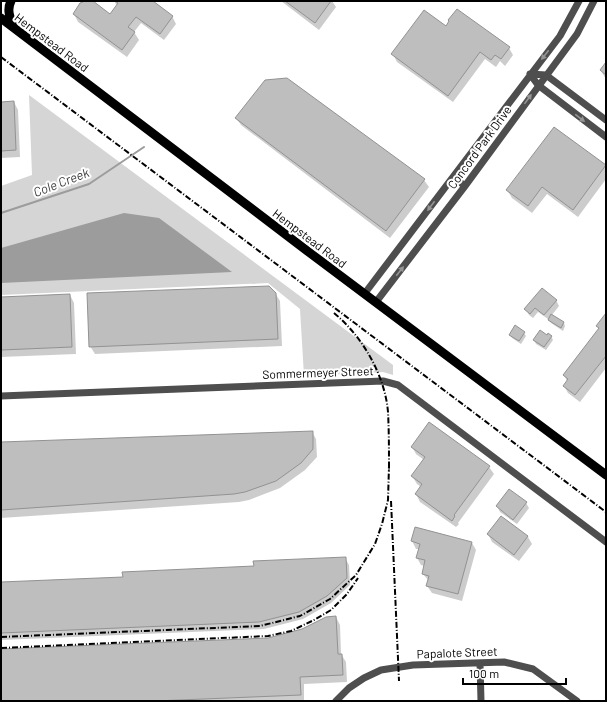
<svg xmlns="http://www.w3.org/2000/svg" width="607" height="702" viewBox="0 0 607 702" font-family="Barlow,sans-serif">
  <style>
    .green { fill: #d5d5d5 }
    .water { fill: #9c9c9c }
    .shadow { fill: #0003 }
    .lines { fill: none; stroke-linecap: round; stroke-linejoin: round }
    .stream { stroke: #9c9c9c; stroke-width: 2 }
    .building { fill: #bebebe; stroke: #929292 }
    .minor { stroke: #4e4e4e; stroke-width: 7 }
    .major { stroke: #000; stroke-width: 9 }
    .rail { stroke: #000; stroke-width: 2; stroke-dasharray: 6 2 1 2; stroke-linecap: butt }
    .oneway { fill: #959595 }
    .labels { text-anchor: middle; dominant-baseline: central; stroke-width: 4; stroke-linejoin: round; paint-order: stroke }
    .street-label { font-size: 12px; fill: #000; stroke: #fff }
    .water-label { font-size: 13px; font-style: italic; fill: #3d3d3d; stroke: #fff }
  </style>
  <rect width="100%" height="100%" fill="#fff"/>
  <path class="green" d="M29,95L393,365V375L383,372L304,376L300,309L268,283L1,295V186L32,175Z"/>
  <path class="water" d="M124,213L159,218L232,272L1,283V248Z"/>
  <path class="shadow" d="M114,1H151L172,16L176,24L164,40L141,23L134,32L139,40L127,57L78,22L74,14L111,15L117,6Z
    M281,1H332L336,7L319,30Z
    M446,27L509,48L513,55L505,66L500,61L496,67L485,59L453,102L397,62L393,54Z
    M606,63V79L601,71Z
    M287,79L424,180L429,187L390,238L241,125L236,118Z
    M14,102L18,110L20,157L1,158V103Z
    M554,128L606,167V179L578,217L547,194L532,213L512,198L507,190Z
    M275,293L280,301L282,346L95,354L90,346Z
    M70,295L74,303L76,354L1,357V298Z
    M556,300L559,306L552,315L564,323L565,326L563,331L551,323L548,319L538,312L533,318L529,315L526,309Z
    M606,315V368L580,402L568,393L564,386L567,381L564,375L599,330L597,326Z
    M524,333L526,336L521,344L512,338L510,335Z
    M547,336H551L553,340L546,350L536,344L534,340Z
    M312,432L316,439L317,457L305,470L280,488L249,500L239,502L1,518V443Z
    M412,447L489,467L494,474L458,523L459,524L456,527L420,502L416,494L421,487L417,484L412,476L424,460L416,454Z
    M526,503L529,508L517,524L500,512L497,506Z
    M501,517L528,537L532,544L519,561L492,542L488,534Z
    M412,541L472,543L476,550L462,601L432,593L427,586L429,581L423,574L425,566L421,565L417,558L419,549H416Z
    M345,558L349,565L350,585L331,603L303,619L264,629L1,640V583L124,578L255,567Z
    M336,617L340,625L341,654L346,662L347,682L304,684V701H1V650L268,639L302,630Z"/>
  <g class="lines">
    <path class="stream" d="M1,213L89,184L144,147"/>
  </g>
  <path class="building" d="M85,1H93L110,14L118,3L115,1H153L173,16L160,34L136,17L128,27L135,32L122,50L73,14L80,3Z
    M285,1H331L315,23Z
    M457,9L510,47L501,59L495,55L491,60L480,52L448,96L391,54L424,10L446,26L449,21L448,20Z
    M606,62V75L600,70Z
    M287,78L425,179L386,231L235,118L265,80Z
    M14,101L16,150L1,151V102Z
    M554,127L606,165L573,210L542,187L528,206L506,190Z
    M269,286L276,293L278,339L89,347L87,293Z
    M542,288L557,300L544,315L535,308L530,314L524,309Z
    M70,294L72,347L1,350V297Z
    M606,313V356L575,395L563,386L568,379L563,375L599,328L596,326Z
    M551,314L564,322L561,328L548,320Z
    M515,325L525,332L519,341L509,335Z
    M540,330L547,335L548,333L552,336L544,347L533,340Z
    M429,422L490,466L454,515L455,516L452,521L415,494L422,484L411,476L425,457L411,447Z
    M313,431V449L301,463L276,481L245,492L234,494L1,510V442Z
    M509,489L527,502L513,520L496,506Z
    M501,516L528,536L514,555L487,534Z
    M415,527L472,542L458,594L426,586L429,576L422,574L425,560L416,558L420,544L411,541Z
    M346,557L347,578L327,596L299,612L259,622L1,633V582L123,577L122,572L254,566L253,561Z
    M336,616L338,654H342L343,675L300,677L301,695L155,701H1V649L268,638L302,629L326,617Z"/>
  <g class="lines">
    <path class="minor" d="M530,74L538,85L606,137
      M530,74L546,75L606,120
      M453,177L465,186
      M365,293L560,36L579,1
      M376,302L465,186L577,34L594,1
      M1,396L383,381L398,385L606,542
      M480,663L481,701
      M336,701L349,688L364,678L381,670L413,665L504,662L533,669L577,701"/>
    <path class="major" d="M11,1C6,11 11,19 14,28
      M1,18L310,253L606,475"/>
    <path class="rail" d="M1,57L606,512
      M334,313C362,336 385,375 388,412C389,431 389,451 389,471
      M391,501L399,681
      M1,637L260,626L300,616L330,599L356,575L375,544L382,524L388,500L389,466
      M1,648L268,636L291,631L314,620L331,610L347,594L358,578"/>
  </g>
  <defs><path id="oneway-solid" d="M-6-.8H1V-3.2L6.5 0L1 3.2V.8H-6Z"/></defs>
  <g class="oneway">
    <use href="#oneway-solid" transform="translate(545 55) rotate(128)"/>
    <use href="#oneway-solid" transform="translate(528 99) rotate(-54)"/>
    <use href="#oneway-solid" transform="translate(580 118) rotate(37)"/>
    <use href="#oneway-solid" transform="translate(431 206) rotate(127)"/>
    <use href="#oneway-solid" transform="translate(400 271) rotate(-52)"/>
  </g>
  <g class="labels">
    <g class="street-label">
      <text transform="translate(52 42) rotate(37)">Hempstead Road</text>
      <text transform="translate(479 147) rotate(-54)">Concord Park Drive</text>
      <text transform="translate(310 238) rotate(37)">Hempstead Road</text>
      <text transform="translate(318 372) rotate(-2)">Sommermeyer Street</text>
      <text transform="translate(457 652) rotate(-2)">Papalote Street</text>
    </g>
    <g class="water-label">
      <text transform="translate(61 182) rotate(-21)">Cole Creek</text>
    </g>
  </g>
  <rect width="607" height="702" fill="none" stroke="#000000" stroke-width="4"/>
  <path d="M463 678v6h103v-6" fill="none" stroke="#000000" stroke-width="2"/>
  <text x="469" y="678" font-size="12" fill="#000000" stroke="#ffffff" stroke-width="3" paint-order="stroke">100 m</text>
</svg>
